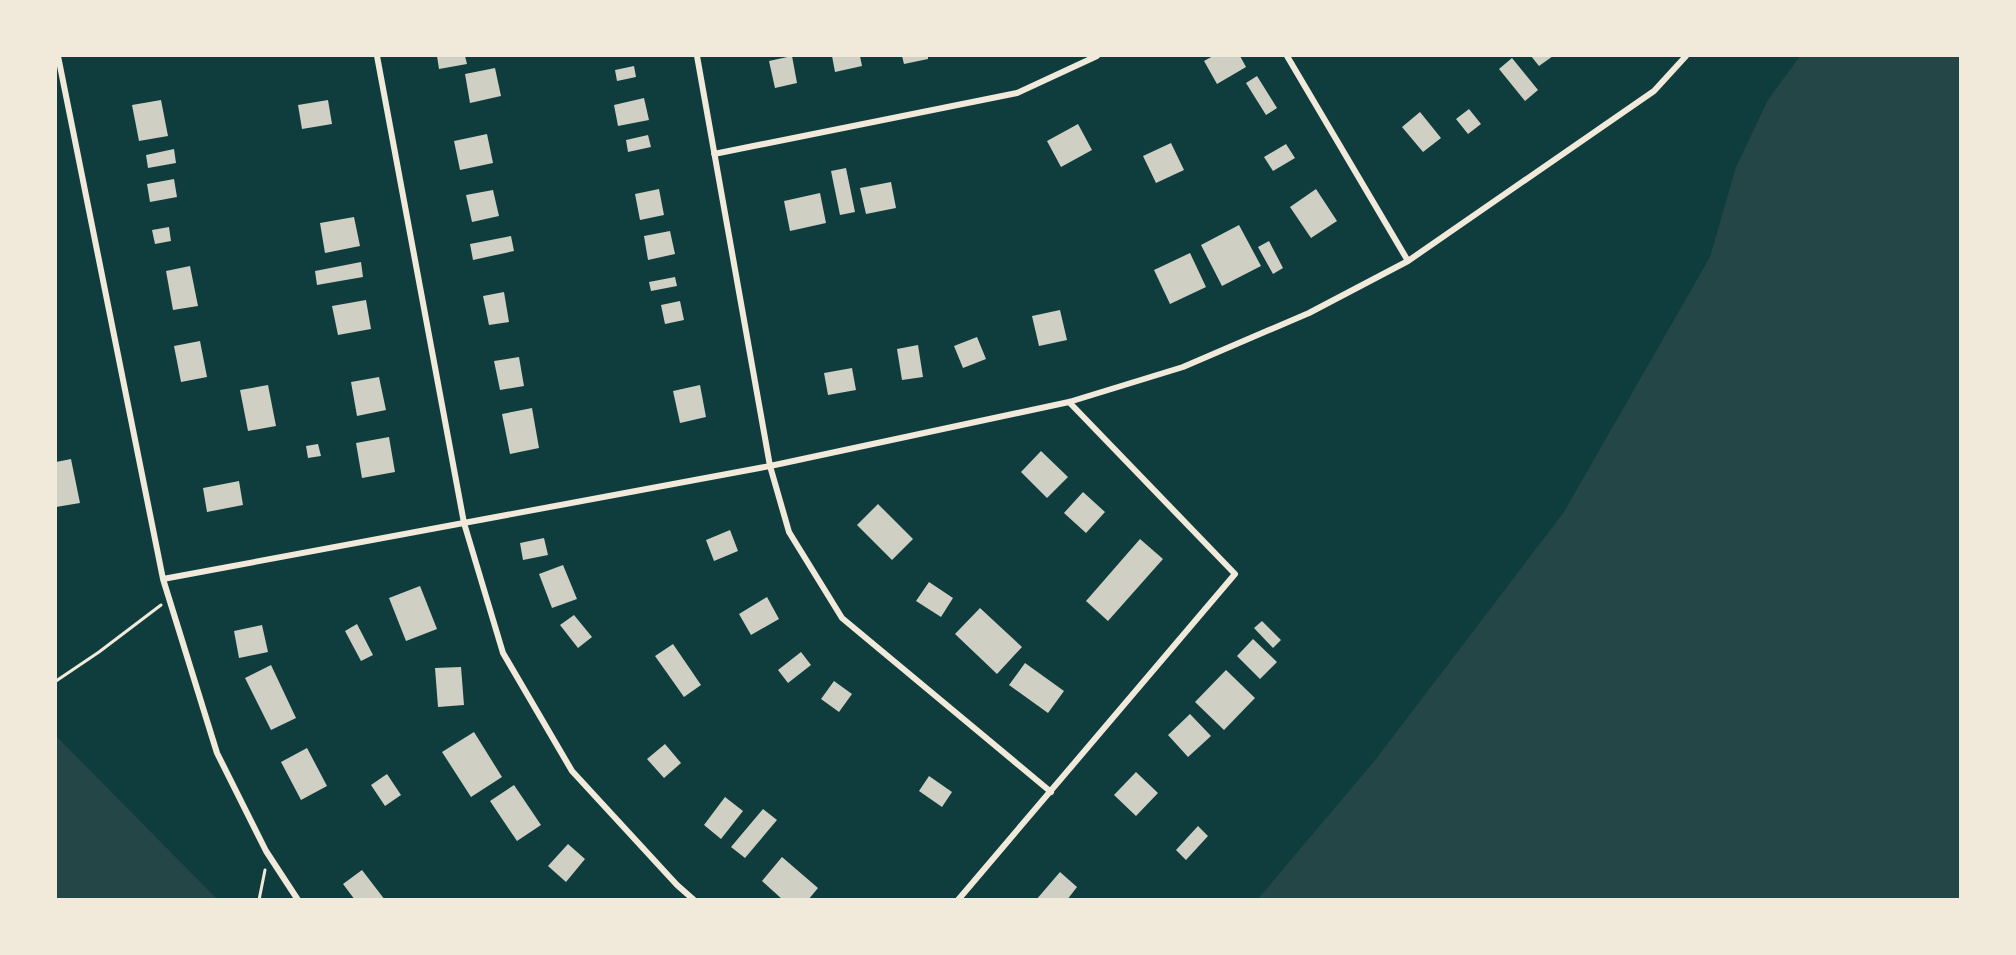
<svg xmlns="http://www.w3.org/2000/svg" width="2016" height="955" viewBox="0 0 2016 955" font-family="'Noto Serif',serif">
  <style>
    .green { fill: #244646 }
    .building { fill: #cfcfc3 }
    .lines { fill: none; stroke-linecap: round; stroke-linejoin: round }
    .path { stroke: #f1e9da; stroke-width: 3 }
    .minor { stroke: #f1e9da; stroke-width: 6 }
  </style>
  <rect width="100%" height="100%" fill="#0f3d3e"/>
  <path class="green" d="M1800,56H1960V899H1258L1376,759L1564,512L1710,257L1736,167L1768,100Z
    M56,736L217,899H56Z"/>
  <path class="building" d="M437,56H465L467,64L439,69Z
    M792,56L797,83L775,88L769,61Z
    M832,56H860L862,66L835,72Z
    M902,56H928V59L904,64Z
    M1213,56H1240L1246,67L1217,84L1204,61Z
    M1531,56H1553L1539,66Z
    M1512,58L1538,90L1525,101L1499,69Z
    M634,66L636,77L617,81L615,70Z
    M495,68L501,96L470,103L465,74Z
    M1257,76L1277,108L1266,115L1246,83Z
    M644,98L649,120L618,126L614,105Z
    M161,100L168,136L139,141L132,105Z
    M328,100L332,124L302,129L298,105Z
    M1469,109L1481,124L1468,134L1456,119Z
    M1420,112L1441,138L1423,152L1402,127Z
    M1078,124L1092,150L1061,167L1047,141Z
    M487,134L493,163L460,170L454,141Z
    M648,135L651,147L628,152L626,140Z
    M1171,143L1184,170L1156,183L1143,156Z
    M1286,144L1295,158L1273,171L1264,157Z
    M174,149L176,163L148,168L146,155Z
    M846,168L855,212L840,215L831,171Z
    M174,179L177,197L150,202L147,184Z
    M891,182L896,208L866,214L860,188Z
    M659,189L664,215L640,220L635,194Z
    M1316,189L1337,221L1311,238L1290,207Z
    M493,190L499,216L472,222L466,195Z
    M820,193L826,223L790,231L784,201Z
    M354,217L360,246L325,253L320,223Z
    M1239,225L1261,266L1222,286L1201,245Z
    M169,227L171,241L155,244L152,230Z
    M670,231L675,254L648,260L644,236Z
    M511,236L514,251L473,260L470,244Z
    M1269,241L1283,268L1273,274L1258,247Z
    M1190,253L1206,287L1170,304L1154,270Z
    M361,262L363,277L317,285L315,271Z
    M190,266L198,306L173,310L166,271Z
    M675,277L677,286L651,291L649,282Z
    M504,292L509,322L489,325L483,296Z
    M366,300L371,329L338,335L332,306Z
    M680,301L684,320L665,324L661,305Z
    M1060,310L1067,340L1039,346L1032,316Z
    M977,337L986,359L963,368L954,346Z
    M200,341L207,377L181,382L174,346Z
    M918,345L923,377L902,380L897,349Z
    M519,357L524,386L500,390L494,361Z
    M852,368L856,390L828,395L824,373Z
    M379,377L386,410L357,416L351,382Z
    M268,385L276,426L248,431L240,390Z
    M700,385L706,417L680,423L673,391Z
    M532,408L539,448L510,454L502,414Z
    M389,437L395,472L362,478L356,443Z
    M318,444L321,456L308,458L306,446Z
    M1041,451L1068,477L1047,498L1021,472Z
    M71,459L80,503L56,507V462Z
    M239,481L243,505L207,512L203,488Z
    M1083,492L1105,512L1086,533L1064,513Z
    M878,504L913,539L892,560L857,525Z
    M730,530L738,551L714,561L706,540Z
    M544,538L548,555L523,560L520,543Z
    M1140,539L1163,559L1108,621L1086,601Z
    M563,565L577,599L552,608L539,574Z
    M929,582L953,598L941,617L916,601Z
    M420,586L437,629L406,641L389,598Z
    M767,597L779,619L751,635L739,614Z
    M980,608L1022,647L997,674L955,634Z
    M574,615L592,637L578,648L560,625Z
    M1262,621L1281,640L1273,648L1254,628Z
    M357,624L373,655L361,661L345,631Z
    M262,625L268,652L239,658L234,631Z
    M1253,639L1277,662L1260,679L1237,656Z
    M673,644L701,685L684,697L655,656Z
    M801,652L811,665L788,683L778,670Z
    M1025,663L1064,691L1048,713L1009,685Z
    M271,665L296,718L271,730L245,678Z
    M461,667L464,705L438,707L435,668Z
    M1226,670L1255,698L1224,730L1195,702Z
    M834,681L852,694L839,712L821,699Z
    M1190,714L1211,736L1188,757L1168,735Z
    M474,732L502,777L471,797L442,752Z
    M665,744L681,763L664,778L647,759Z
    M307,748L327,786L301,800L281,762Z
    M1136,772L1158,793L1136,816L1114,795Z
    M387,774L401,795L385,806L371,785Z
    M929,776L952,792L942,807L919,791Z
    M514,785L541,825L517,841L490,801Z
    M725,797L743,811L721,839L704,825Z
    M763,809L777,820L745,858L731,847Z
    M1198,826L1208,836L1186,860L1176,850Z
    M568,844L585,859L566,882L548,866Z
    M782,857L818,888L808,900H783L762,881Z
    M362,870L385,900H355L343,884Z
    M1060,872L1077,887L1067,900H1036Z"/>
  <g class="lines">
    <path class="path" d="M56,681L99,652L161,605
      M259,900L265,870"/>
    <path class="minor" d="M58,56L163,579L217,753L266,851L298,900
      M377,56L464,523L503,653L572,771L677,885L694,900
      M697,56L770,466L789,532L842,618L1051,792
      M1287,56L1408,261
      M714,154L1017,93L1097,56
      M163,579L770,466L1069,402L1183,367L1309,313L1408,261L1654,91L1686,56
      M958,900L1235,574L1069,402"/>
  </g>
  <rect width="2016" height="955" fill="none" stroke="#f1e9da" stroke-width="114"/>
</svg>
